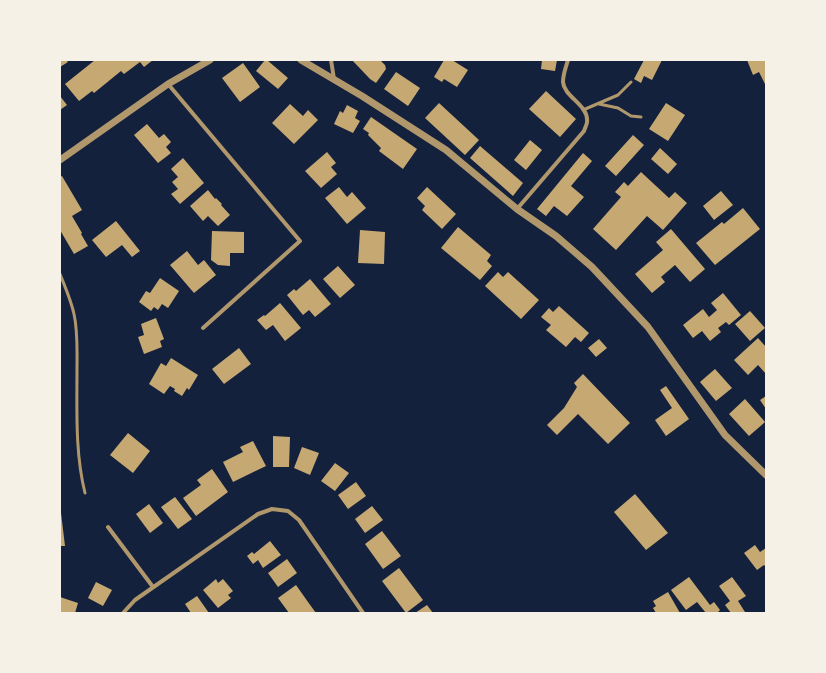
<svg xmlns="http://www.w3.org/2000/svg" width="826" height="673" viewBox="0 0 826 673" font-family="Literata,serif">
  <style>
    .building { fill: #c6a872 }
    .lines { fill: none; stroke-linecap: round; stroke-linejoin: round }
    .service { stroke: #b1986c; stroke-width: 3 }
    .minor { stroke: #b1986c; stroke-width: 4 }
    .tertiary { stroke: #b1986c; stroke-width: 7 }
  </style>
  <rect width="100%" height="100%" fill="#14213d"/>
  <path class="building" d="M60,60H66L68,62L60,67Z
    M95,60H153L144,67L140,62L124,74L121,71L94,93L92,91L79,101L65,84Z
    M265,60H267L288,78L278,89L256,71Z
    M352,60H380L385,65L386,69L376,83L370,79Z
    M444,60H452L468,70L457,87L444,79L442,82L434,77Z
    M542,60H557L555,71L541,69Z
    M644,60H662L652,80L644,76L641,83L634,79Z
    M747,60H766V86L759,72L753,75Z
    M243,63L260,87L240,102L222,78Z
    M396,72L420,88L408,106L384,89Z
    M546,91L576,119L560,137L529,109Z
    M60,96L67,105L60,110Z
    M439,103L479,140L465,155L425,118Z
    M666,103L685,115L668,141L649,129Z
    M290,104L303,116L308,110L318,120L294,144L272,123Z
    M347,105L358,111L355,118L360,121L353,133L334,124L340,111L343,113Z
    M371,117L417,149L403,169L379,151L381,148L368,135L369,133L363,129Z
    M147,124L159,138L164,134L171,142L166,147L171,153L158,163L134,135Z
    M633,135L644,145L616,176L605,166Z
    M530,140L542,150L526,170L514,160Z
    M480,146L523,183L513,196L470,158Z
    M660,148L677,164L668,174L651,159Z
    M327,152L336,163L331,167L337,174L321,188L305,171Z
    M583,153L592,161L571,186L584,197L567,216L554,206L546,216L537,209Z
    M183,158L204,183L180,204L171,194L178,189L172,182L178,177L171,169Z
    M641,172L669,198L675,192L687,203L663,230L647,216L616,250L593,229L621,197L615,192L624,182L628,186Z
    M62,176L82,210L72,216L82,233L81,234L88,246L74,254L60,230L61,223L60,177Z
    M339,187L347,197L352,192L366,208L347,224L325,198Z
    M427,187L456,214L442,229L422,210L425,206L417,198Z
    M208,190L215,199L216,198L222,204L221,205L230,215L218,226L208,216L203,221L190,206Z
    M721,191L733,205L714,220L703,206Z
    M743,208L760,229L715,265L696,243L722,222L724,224Z
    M116,221L140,251L132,257L122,245L106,257L92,240Z
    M458,227L491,255L487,261L492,266L480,280L441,248Z
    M671,229L705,269L690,282L675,265L661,277L665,282L652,293L635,274L663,250L656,242Z
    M360,230L385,232L384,264L358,263Z
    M212,231L244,232V253H230V266L218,265L211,260Z
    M187,251L198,265L204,260L216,275L194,293L170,265Z
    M338,266L355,285L340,298L323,279Z
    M498,272L503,277L508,272L539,300L521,319L485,286Z
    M160,278L179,291L168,308L162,304L158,310L154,307L151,311L139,302L146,291L150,293Z
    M310,279L331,304L315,317L309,310L303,315L287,295L294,289L296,291Z
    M723,293L741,315L729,325L726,322L718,328L721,332L710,341L702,331L693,338L683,325L703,309L709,317L717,310L711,303Z
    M280,303L301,328L285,341L273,325L266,330L257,320L264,315L265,316Z
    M559,306L589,333L581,342L575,337L566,347L546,330L551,325L541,317L549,308L553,312Z
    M750,311L765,328L750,341L735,324Z
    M156,318L164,339L160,341L162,347L144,354L138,337L144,335L141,324Z
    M758,338L766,347V374L758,365L748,375L734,360Z
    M599,339L607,348L596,357L588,348Z
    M239,348L251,364L224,384L212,369Z
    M171,358L198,375L189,390L187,388L182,396L174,391L175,389L170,386L164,394L149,384L161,363L166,366Z
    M715,369L732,388L716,401L700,382Z
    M583,374L630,423L608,444L578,414L557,435L547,425L564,408L577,387L574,383Z
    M666,386L689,419L666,436L655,420L672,408L660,390Z
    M766,396V409L760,400Z
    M745,399L765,422L749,436L729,414Z
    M128,433L150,451L133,473L110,455Z
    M273,436L290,437L289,467H273Z
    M253,441L266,466L233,482L223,462L243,452L240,447Z
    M302,447L319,453L310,475L294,468Z
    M335,463L349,473L335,491L321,481Z
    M212,469L228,492L196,516L183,498L201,485L197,480Z
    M356,482L366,496L348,509L338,495Z
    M635,494L668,533L646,550L614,512Z
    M175,497L192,519L178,529L161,507Z
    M149,504L163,523L150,533L136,514Z
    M372,506L383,520L365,533L355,519Z
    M60,513H61L65,546H60Z
    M382,531L401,556L383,569L365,544Z
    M270,541L281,555L263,568L258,560L253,564L247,556L252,552L254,554Z
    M755,545L760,552L766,548V567L764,565L757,570L744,553Z
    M287,559L297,573L278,587L268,573Z
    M399,568L423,600L406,613L382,581Z
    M689,577L710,605L714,602L720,610L717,613H706L697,602L686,610L671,590Z
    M732,577L746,596L738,601L745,612L744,613H731L725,605L730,601L719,586Z
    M216,579L218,583L223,579L233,591L228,595L231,598L218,608L203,590Z
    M96,582L112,590L103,606L88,598Z
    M296,585L308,602L316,613H289L278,598Z
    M668,592L680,613H656L653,608L656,606L653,601Z
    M197,596L209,613H191L185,604Z
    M60,597L78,603L75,613H60Z
    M427,605L433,613H415Z"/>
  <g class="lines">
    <path class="service" d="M599,104L618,108L631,116L641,117
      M583,110L618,95L631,82
      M60,274C65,287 71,300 74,314C78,332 77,351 77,369C77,410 75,453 85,493"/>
    <path class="minor" d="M331,60L334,79
      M168,84L300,241L203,328
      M517,209L584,131C585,128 587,124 587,122C589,105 564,97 563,82C563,74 566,67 568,60
      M108,527L153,587
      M123,613L135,600L258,514L272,509L288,511L299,520L363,613"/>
    <path class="tertiary" d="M301,60L362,96L446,150L517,209L556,236L592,267L648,327L725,435L766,475
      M60,160L168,84L210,60"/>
  </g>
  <rect width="826" height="673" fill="none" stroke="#f6f1e7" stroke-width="122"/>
</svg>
